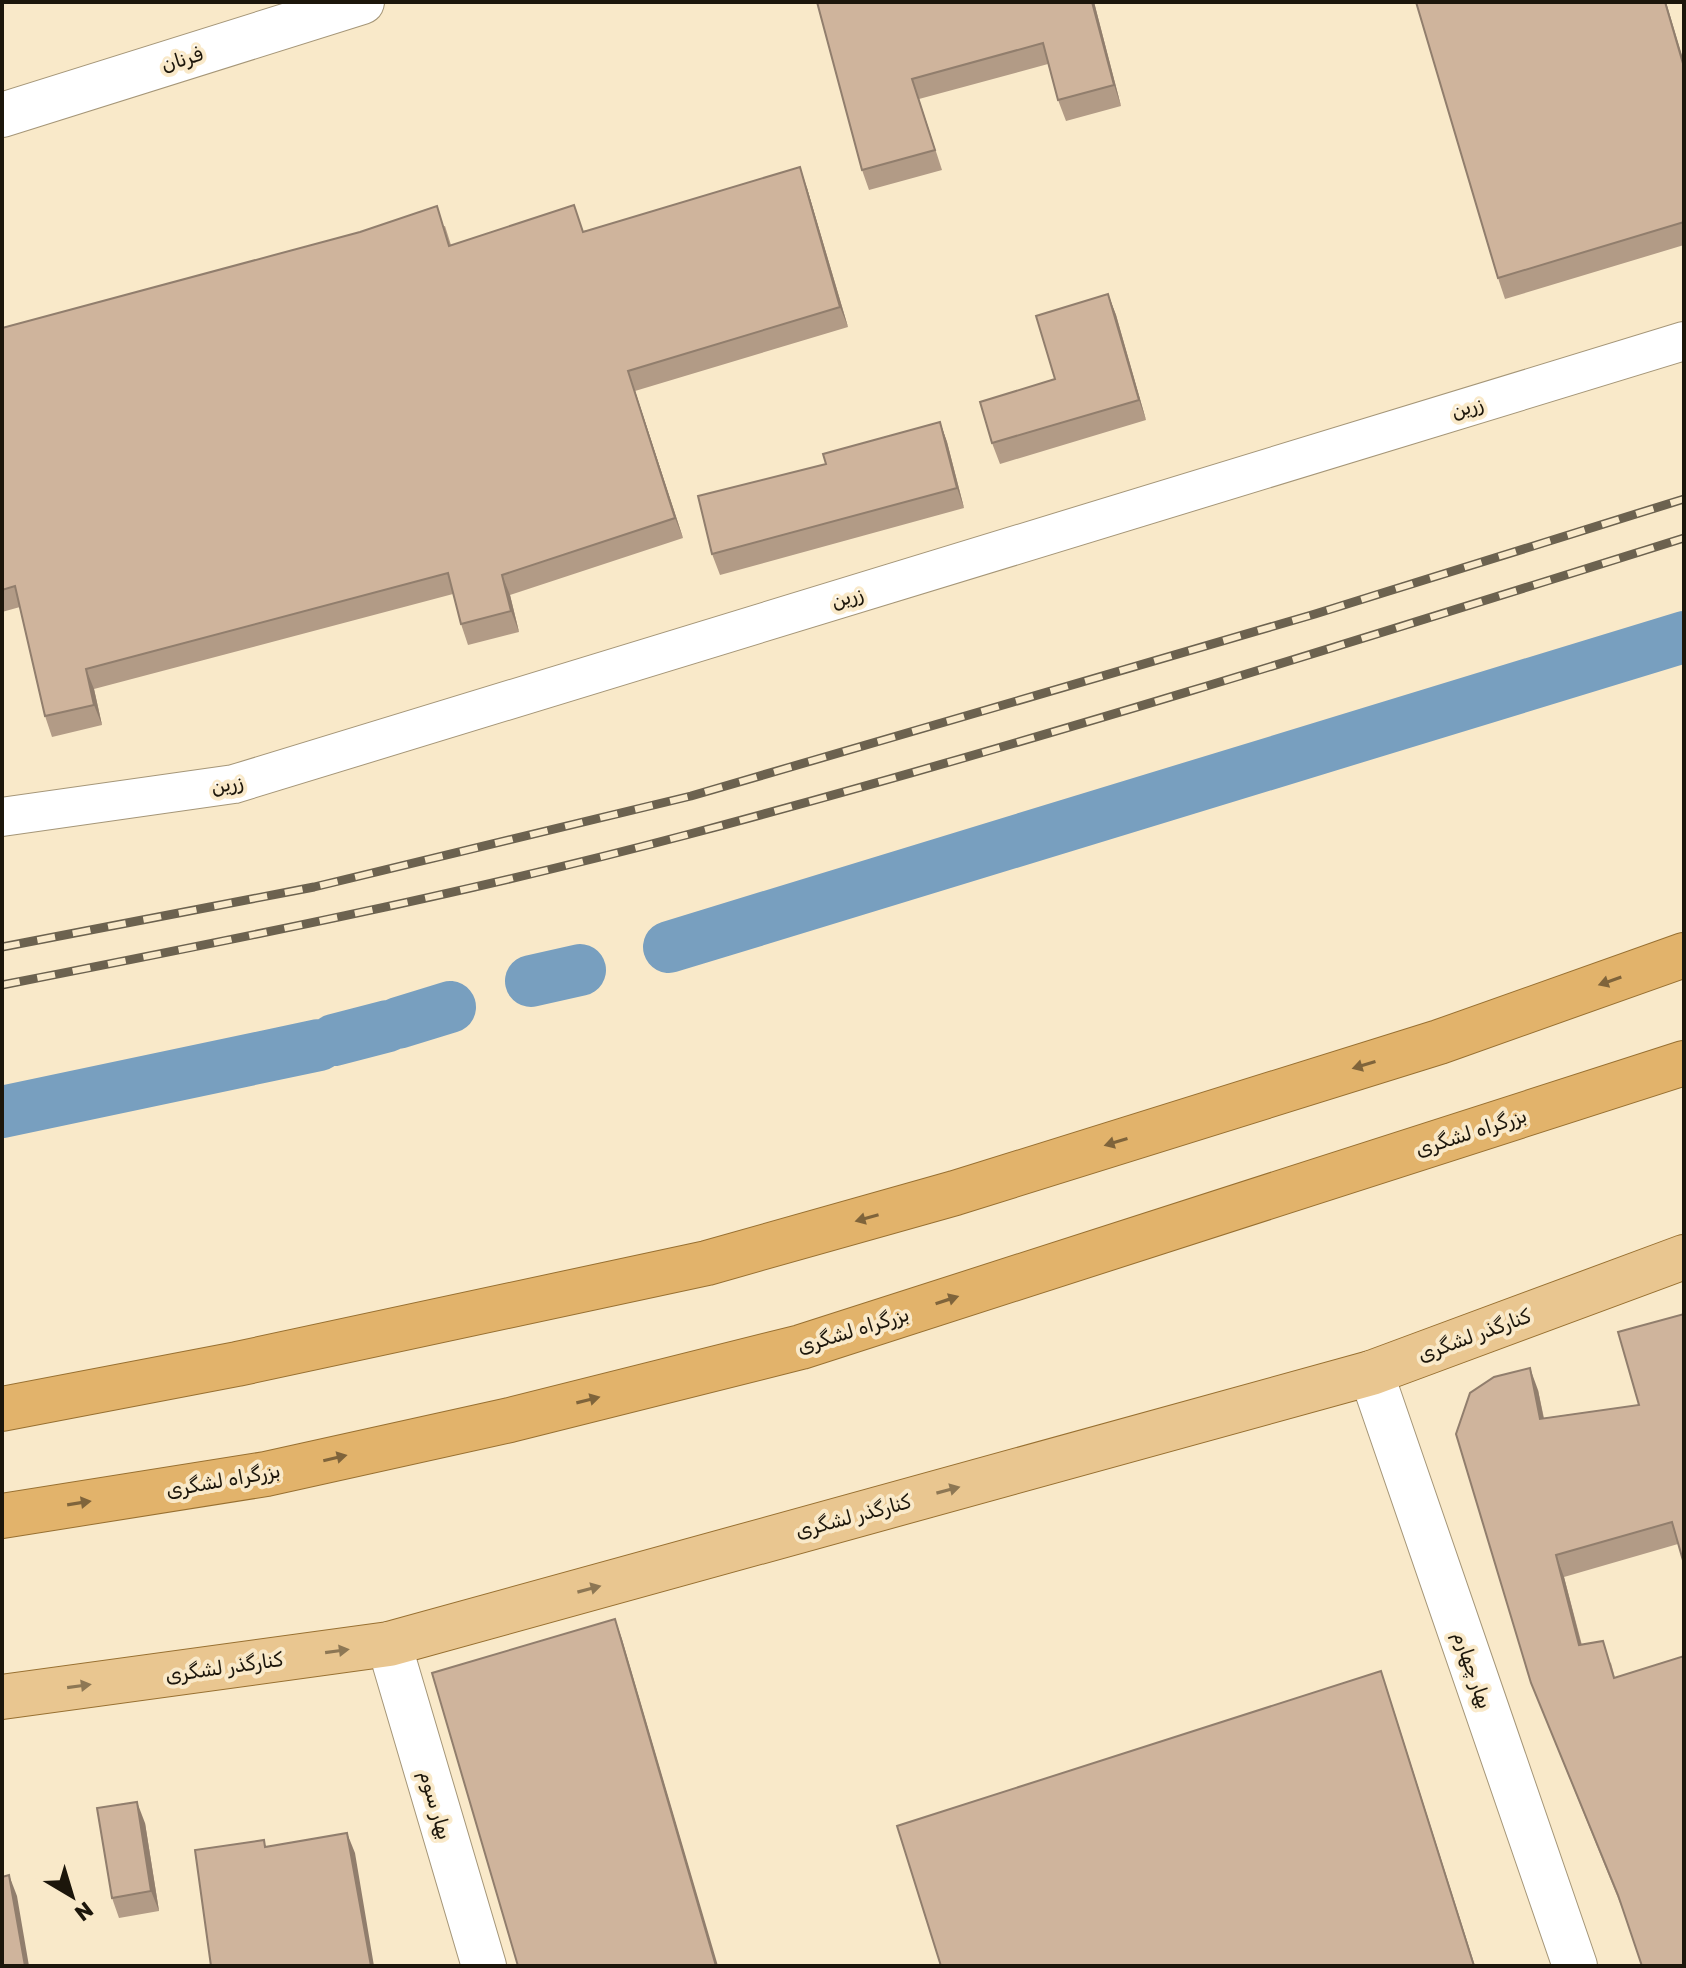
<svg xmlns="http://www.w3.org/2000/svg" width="1686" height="1968" viewBox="0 0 1686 1968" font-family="Rubik,'Noto Naskh Arabic',sans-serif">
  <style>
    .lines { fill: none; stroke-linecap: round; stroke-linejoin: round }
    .canal { stroke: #789fbf; stroke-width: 52 }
    .minor-casing { stroke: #a59678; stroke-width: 40 }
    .tertiary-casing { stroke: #a59678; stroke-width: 46 }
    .primary-casing { stroke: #987031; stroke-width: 46 }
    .trunk-casing { stroke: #987031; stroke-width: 46 }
    .minor { stroke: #fff; stroke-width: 38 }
    .tertiary { stroke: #fff; stroke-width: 44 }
    .primary { stroke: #e9c690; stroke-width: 44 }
    .trunk { stroke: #e2b36b; stroke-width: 44 }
    .rail-casing { stroke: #6c624f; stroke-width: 9 }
    .rail { stroke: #f9e9c9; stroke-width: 6; stroke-dasharray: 18; stroke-linecap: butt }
    .wall { fill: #b29b86 }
    .shaded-wall { fill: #917e6d }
    .building { fill: #cfb49c; stroke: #917e6d; stroke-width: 2 }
    .oneway { fill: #7f643b }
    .oneway2 { fill: #8d7754 }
    .labels { text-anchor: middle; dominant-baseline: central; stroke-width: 8; stroke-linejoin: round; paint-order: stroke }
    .street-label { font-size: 20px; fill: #1c160b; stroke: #f9e9c9 }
  </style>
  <rect width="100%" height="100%" fill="#f9e9c9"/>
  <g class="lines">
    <path class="canal" d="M669,947L1684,637
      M531,981L580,970
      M398,1023L450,1007
      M334,1040L388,1026
      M2,1112L319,1045"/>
    <defs>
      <path id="minor" d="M2,817L234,784L1684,341"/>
      <path id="tertiary" d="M2,115L362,2
        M1371,1373L1575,1966
        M389,1644L484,1966"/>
      <path id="primary" d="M2,1697L389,1644L1371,1373L1684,1257"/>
      <path id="trunk" d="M2,1409L237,1364L707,1263L955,1193L1439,1042L1684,955
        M2,1516L266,1474L510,1420L801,1347L1684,1063"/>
    </defs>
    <use href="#minor" class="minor-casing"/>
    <use href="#tertiary" class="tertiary-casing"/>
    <use href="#primary" class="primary-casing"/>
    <use href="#trunk" class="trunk-casing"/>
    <use href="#minor" class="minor"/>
    <use href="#tertiary" class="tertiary"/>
    <use href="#primary" class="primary"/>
    <use href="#trunk" class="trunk"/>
    <defs>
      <path id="rail" d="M2,947L314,887L691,796L1315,614L1684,499
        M2,985C231,940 460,895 686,835C1021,746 1353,642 1684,538"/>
    </defs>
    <use href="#rail" class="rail-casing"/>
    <use href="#rail" class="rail"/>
  </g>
  <path class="wall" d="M817,2H1094L1121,106L1066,121L1058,100L1048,64L919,99L942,170L869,190L862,170Z
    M1684,62V245L1505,299L1498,278Z
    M807,188L848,327L635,391L683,538L510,595L519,632L468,645L461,624L453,594L94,689L102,725L52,737L45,716L20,607L2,612V328L445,226L451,245L583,231Z
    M1108,294L1116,315L1146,420L1000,464L992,443L1055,379Z
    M940,422L947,442L964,508L720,575L712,554L826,464Z
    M1538,1390L1544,1418L1639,1405L1678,1544L1564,1577L1582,1645L1611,1663L1615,1678L1622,1908L1531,1683Z
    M145,1823L159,1911L119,1918L112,1898Z"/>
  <path class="shaded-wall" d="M1092,2H1094L1121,106L1114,85Z
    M1665,2H1666L1684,62V67Z
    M800,167L807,188L848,327L840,307Z
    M1108,294L1116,315L1146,420L1139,400Z
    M628,371L635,391L683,538L675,518Z
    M940,422L947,442L964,508L957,488Z
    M502,575L510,595L519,632L511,611Z
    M86,669L94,689L102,725L94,705Z
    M1530,1368L1538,1390L1548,1441L1540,1419Z
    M1556,1555L1564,1577L1587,1667L1579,1645Z
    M615,1619L622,1639L718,1966H716Z
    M1381,1671L1388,1692L1475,1966H1474Z
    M137,1802L145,1823L159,1911L151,1891Z
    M347,1833L355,1853L374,1966H371Z
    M9,1875L17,1896L29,1966H25Z"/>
  <path class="building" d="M817,2H1092L1114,85L1058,100L1043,43L912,79L935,150L862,170Z
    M1416,2H1665L1684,67V222L1498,278Z
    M800,167L840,307L628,371L675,518L502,575L511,611L461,624L448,573L86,669L94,705L45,716L15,586L2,590V328L360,232L437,206L449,246L574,205L583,232Z
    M1108,294L1139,400L992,443L980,402L1055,379L1036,316Z
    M940,422L957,488L712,554L698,496L826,464L823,454Z
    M1684,1314V1564L1672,1522L1556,1555L1579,1645L1603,1641L1614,1678L1684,1656V1966H1642L1618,1895L1531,1683L1456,1434L1470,1393L1494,1377L1530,1368L1540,1419L1639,1405L1618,1332Z
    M615,1619L716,1966H518L432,1673Z
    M1381,1671L1474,1966H941L897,1826Z
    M137,1802L151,1891L112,1898L97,1808Z
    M347,1833L371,1966H211L195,1850L264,1840L265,1847Z
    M9,1875L25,1966H2V1877Z"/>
  <defs><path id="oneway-solid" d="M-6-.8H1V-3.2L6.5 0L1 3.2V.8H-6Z" transform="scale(2)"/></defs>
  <g class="oneway">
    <use href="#oneway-solid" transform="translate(1610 981) rotate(161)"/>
    <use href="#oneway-solid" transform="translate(1364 1065) rotate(163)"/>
    <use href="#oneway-solid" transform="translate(1116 1142) rotate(163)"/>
    <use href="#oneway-solid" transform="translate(867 1218) rotate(164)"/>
    <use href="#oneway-solid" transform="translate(947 1300) rotate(-18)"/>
    <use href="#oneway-solid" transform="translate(588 1400) rotate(-14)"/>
    <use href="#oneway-solid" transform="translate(335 1458) rotate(-13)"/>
    <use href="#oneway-solid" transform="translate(79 1503) rotate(-9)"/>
  </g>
  <g class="oneway2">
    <use href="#oneway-solid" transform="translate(948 1490) rotate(-15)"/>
    <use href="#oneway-solid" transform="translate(589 1589) rotate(-15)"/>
    <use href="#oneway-solid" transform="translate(337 1651) rotate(-8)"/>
    <use href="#oneway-solid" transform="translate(79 1686) rotate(-8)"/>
  </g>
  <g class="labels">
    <g class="street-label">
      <text transform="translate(182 59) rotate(-17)">فرنان</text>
      <text transform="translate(1467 407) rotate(-17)">زرین</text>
      <text transform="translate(847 597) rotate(-17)">زرین</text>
      <text transform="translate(227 784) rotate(-11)">زرین</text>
      <text transform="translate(1471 1132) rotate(-18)">بزرگراه لشگری</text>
      <text transform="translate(853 1330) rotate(-17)">بزرگراه لشگری</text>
      <text transform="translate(1474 1335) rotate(-20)">کنارگذر لشگری</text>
      <text transform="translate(223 1480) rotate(-10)">بزرگراه لشگری</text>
      <text transform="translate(853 1516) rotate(-15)">کنارگذر لشگری</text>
      <text transform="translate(224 1667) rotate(-8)">کنارگذر لشگری</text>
      <text transform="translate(1473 1670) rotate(71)">بهار چهارم</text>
      <text transform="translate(436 1805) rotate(74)">بهار سوم</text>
    </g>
  </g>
  <rect width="1686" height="1968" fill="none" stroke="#1c160b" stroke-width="8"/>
  <g transform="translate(72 1896) rotate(142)" stroke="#f9e9c9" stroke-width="6" paint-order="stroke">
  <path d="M0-6L14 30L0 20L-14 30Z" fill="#1c160b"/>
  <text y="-12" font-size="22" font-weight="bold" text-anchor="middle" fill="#1c160b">N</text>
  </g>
</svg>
